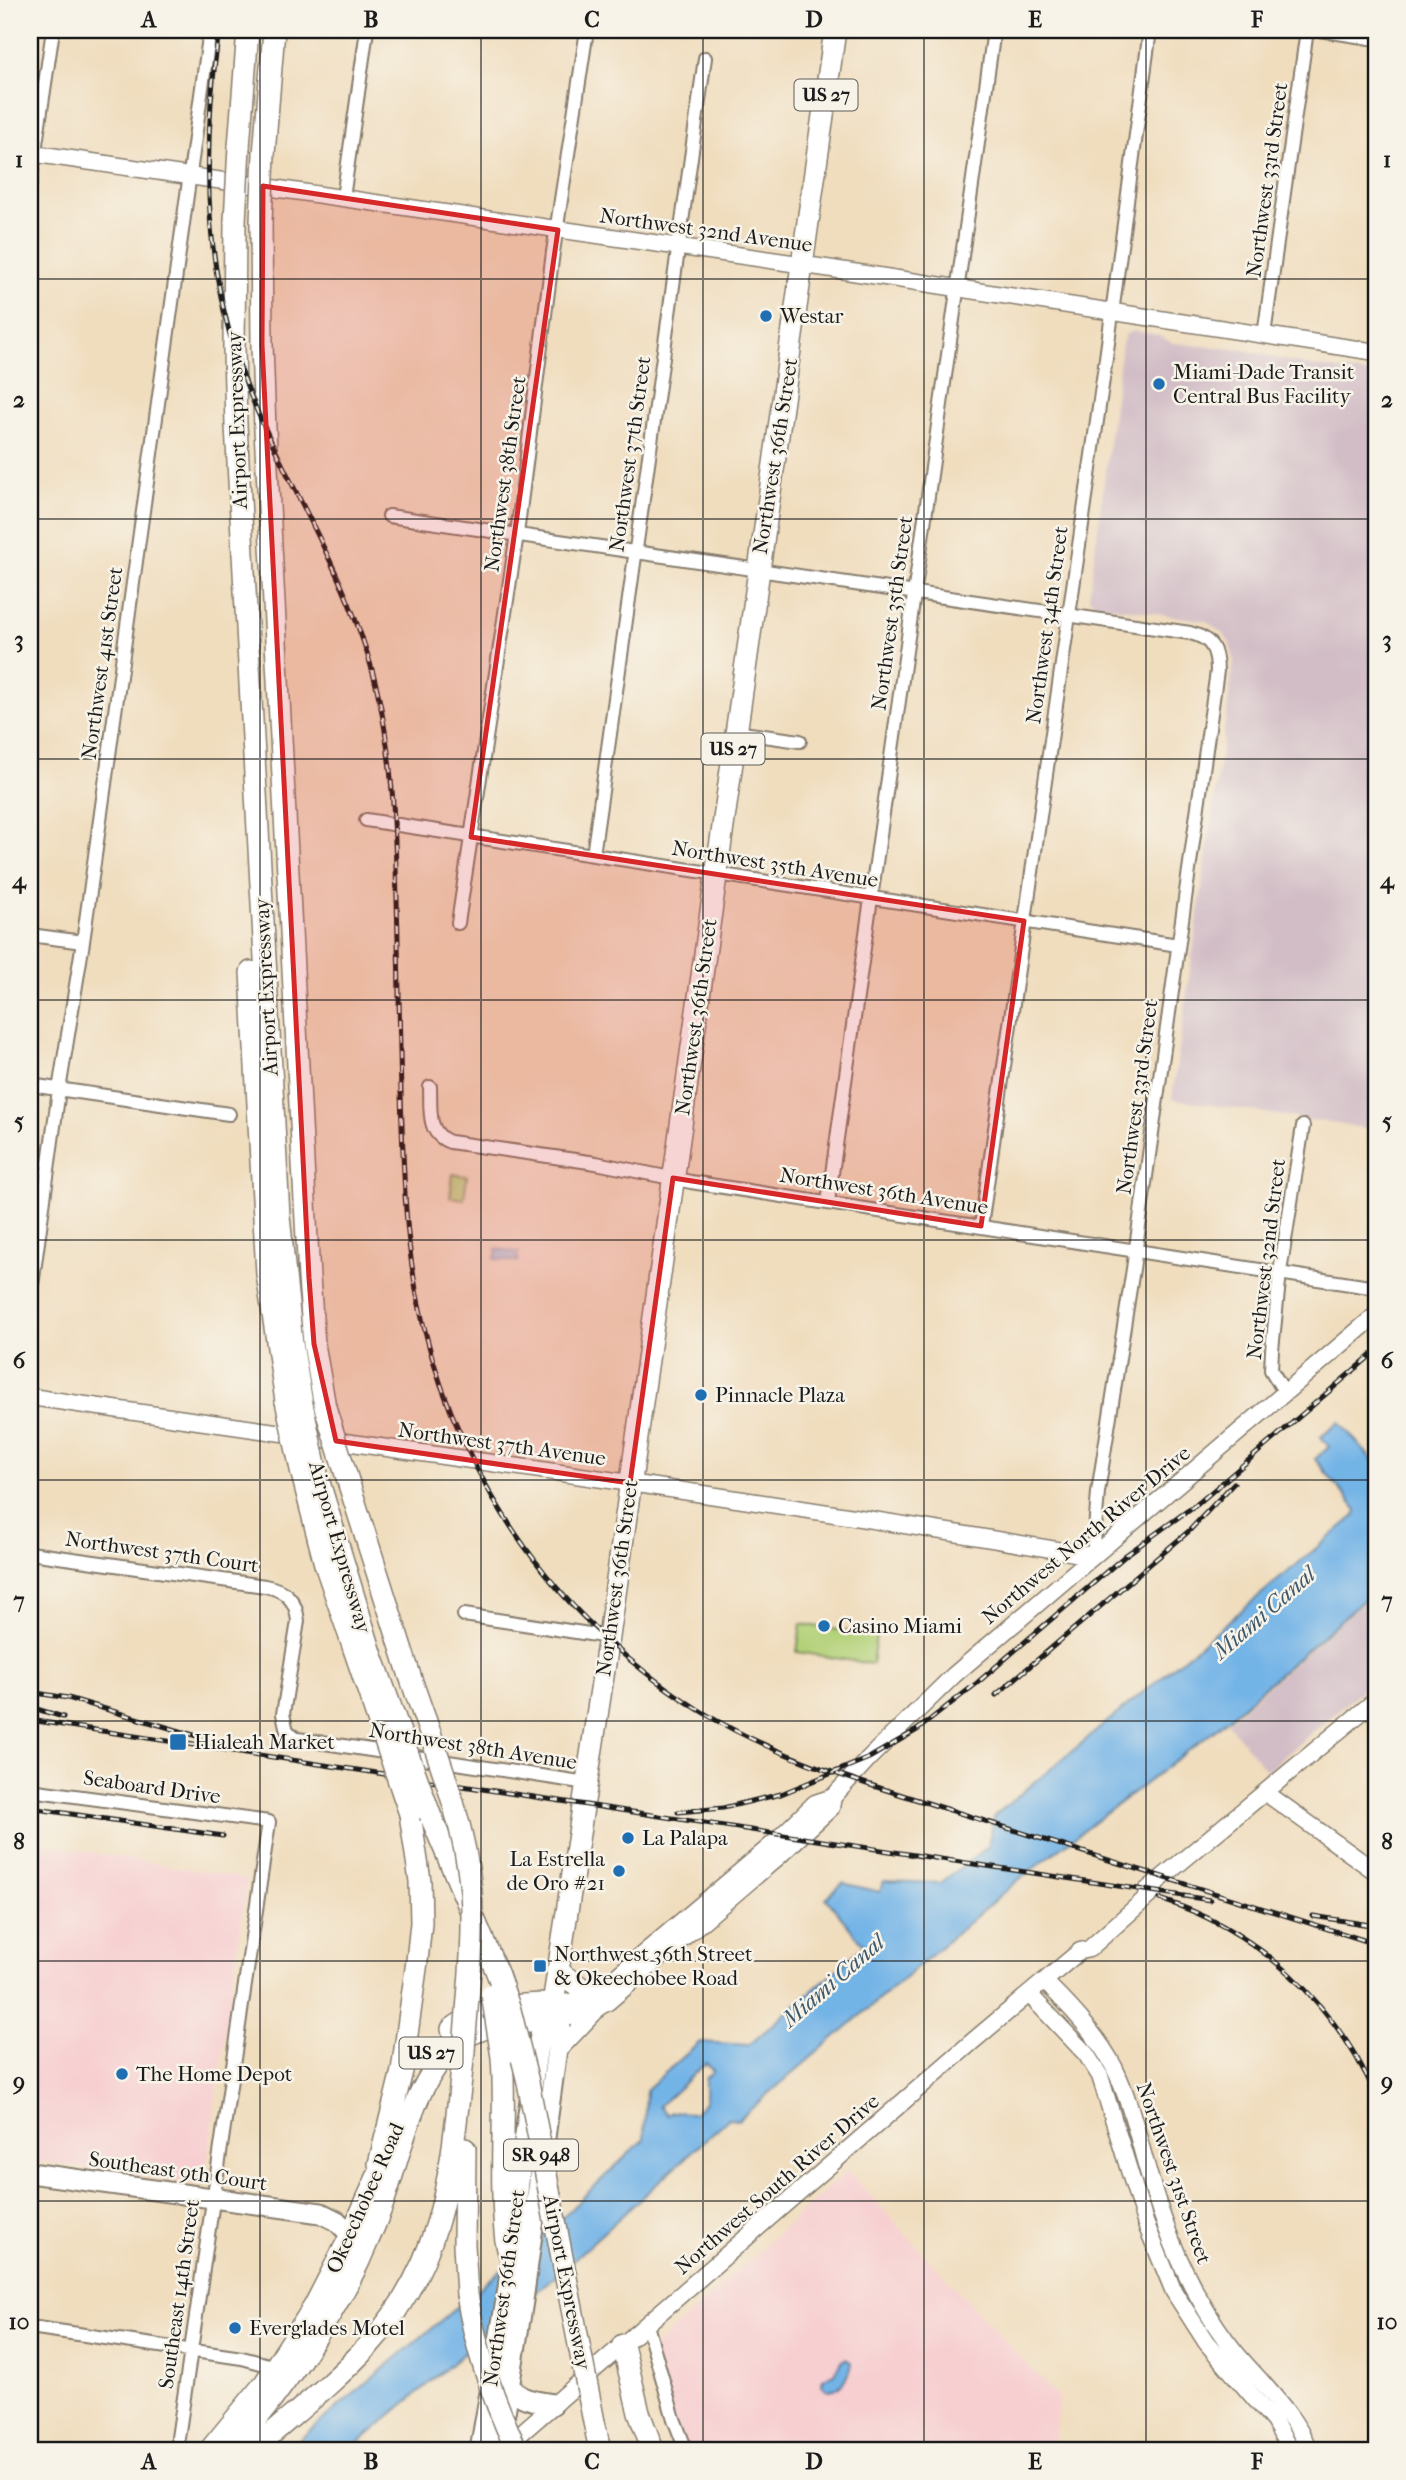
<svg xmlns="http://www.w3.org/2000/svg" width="1406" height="2480" viewBox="0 0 1406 2480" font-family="'IM FELL French Canon',serif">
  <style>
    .built { fill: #f7cfd1 }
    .industrial { fill: #d2bdc6 }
    .green { fill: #b3d178; stroke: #68764a; stroke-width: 2 }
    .water { fill: #73b4e7; stroke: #486882; stroke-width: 2; fill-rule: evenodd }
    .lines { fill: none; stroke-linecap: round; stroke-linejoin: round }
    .street-casing { stroke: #867c6d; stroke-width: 16 }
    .secondary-casing { stroke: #867c6d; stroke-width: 19 }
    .primary-casing { stroke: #867c6d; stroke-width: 23 }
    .highway-casing { stroke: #867c6d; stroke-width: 24 }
    .street { stroke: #fff; stroke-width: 12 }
    .secondary { stroke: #fff; stroke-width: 16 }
    .primary { stroke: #fff; stroke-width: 19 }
    .highway { stroke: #fff; stroke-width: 21 }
    .rail-casing { stroke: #1c1c1c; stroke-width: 5 }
    .rail { stroke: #f7f3e8; stroke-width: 2.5; stroke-dasharray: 8; stroke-linecap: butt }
    .highway-bridge-casing { stroke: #867c6d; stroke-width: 24; stroke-linecap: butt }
    .highway-bridge { stroke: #fff; stroke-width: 21 }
    .marked { fill: #d62828; fill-opacity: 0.2; stroke: #d62828; stroke-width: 5; stroke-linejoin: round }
    .grid { fill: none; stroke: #1c1c1c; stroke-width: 2; stroke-opacity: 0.55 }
    .poi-dot { fill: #1f6fb2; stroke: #f7f3e8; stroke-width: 2.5 }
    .labels { text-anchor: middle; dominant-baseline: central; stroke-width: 5; stroke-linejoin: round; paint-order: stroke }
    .shield { fill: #f7f3e8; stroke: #5e5c59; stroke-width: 2 }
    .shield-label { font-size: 19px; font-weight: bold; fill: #1c1c1c }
    .street-label { font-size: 21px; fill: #1c1c1c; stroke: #f7f3e8 }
    .poi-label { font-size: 21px; fill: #1c1c1c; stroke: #f7f3e8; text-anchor: start }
    .water-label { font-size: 23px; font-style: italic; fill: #3f596d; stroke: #f7f3e8 }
    .neatline { fill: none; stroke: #1c1c1c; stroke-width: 2.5 }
    .grid-label { font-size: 23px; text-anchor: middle; font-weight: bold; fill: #1c1c1c }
  </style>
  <rect width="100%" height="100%" fill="#f7f3e8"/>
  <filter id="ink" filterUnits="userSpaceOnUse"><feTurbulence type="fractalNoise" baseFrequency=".0143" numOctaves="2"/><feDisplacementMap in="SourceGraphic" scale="14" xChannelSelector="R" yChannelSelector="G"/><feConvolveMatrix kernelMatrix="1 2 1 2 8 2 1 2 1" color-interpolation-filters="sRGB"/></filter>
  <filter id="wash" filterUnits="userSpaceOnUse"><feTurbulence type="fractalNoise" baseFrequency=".00686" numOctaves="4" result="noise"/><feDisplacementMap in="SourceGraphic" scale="28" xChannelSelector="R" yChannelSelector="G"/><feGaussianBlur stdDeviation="1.57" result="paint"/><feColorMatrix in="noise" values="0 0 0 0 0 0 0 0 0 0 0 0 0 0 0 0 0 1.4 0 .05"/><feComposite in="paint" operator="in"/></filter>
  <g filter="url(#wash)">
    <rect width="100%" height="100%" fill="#f0ddbe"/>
    <path class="built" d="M30,1842L247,1879L204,2185L30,2160Z
      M847,2171L1059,2399L1052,2450H677L644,2356Z"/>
    <path class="industrial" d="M1134,331L1157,335L1173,343L1243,350L1305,365L1376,375V1130L1172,1099L1234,660L1229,642L1223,634L1206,621L1095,604L1089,597L1122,344L1126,334Z
      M1376,1591V1678L1267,1771L1227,1723Z"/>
    <path class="green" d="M453,1174L467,1176L464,1199L450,1197Z
      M801,1624L876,1636L872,1664L797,1652Z"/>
    <path class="water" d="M496,1249L519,1252L516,1258L519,1259L518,1262L494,1259L497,1253Z
      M1339,1422L1376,1464V1589L1214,1731L1021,1878L738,2120L728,2119L563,2269L350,2450H287L553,2226L644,2139L646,2090L700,2042L749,2045L864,1946L826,1898L843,1883L880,1892L884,1881L940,1883L988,1847L994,1816L1355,1516L1357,1510L1315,1459L1329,1447L1321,1437ZM706,2063L713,2071L705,2079V2102L694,2113L671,2112L667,2115L659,2106Z
      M846,2359L851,2362C850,2374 841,2391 826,2390L822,2385L823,2379L835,2374L841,2361Z"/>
  </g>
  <g filter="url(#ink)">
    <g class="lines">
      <defs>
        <path id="street" d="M1319,30L1376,39
          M30,184L53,30
          M343,198L367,30
          M1264,335L1307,30
          M389,516L1190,633C1211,638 1217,649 1217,671L1133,1269L1098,1492L1093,1556
          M735,732L800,741
          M366,820L1178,945
          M593,855L705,58
          M458,923L517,534L553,252L587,30
          M30,935L83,942
          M30,1085L229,1114
          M430,1087C431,1108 426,1134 450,1142L596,1163L691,1182L1376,1288
          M828,1202L994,30
          M981,1226L1106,358L1150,30
          M30,1300L59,1090L83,942L210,30
          M1285,1393L1271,1370L1272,1350L1280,1272L1303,1126
          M30,1553L265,1586C286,1590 296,1600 298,1621L283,1714L287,1731L298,1739L587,1783
          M464,1615L609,1637
          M30,1790L269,1822L178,2438
          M647,2325L674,2419L686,2450
          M30,2327L242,2358L276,2367"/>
        <path id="secondary" d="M30,153L826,268L1376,352
          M30,1397C384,1448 740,1496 1093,1556
          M1266,1793L1376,1872
          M1146,1891L1376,1700
          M1044,1981C1069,2005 1098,2036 1114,2067C1131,2102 1139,2142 1150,2178C1162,2219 1177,2259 1198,2296C1209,2316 1221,2335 1236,2353C1262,2384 1294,2413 1309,2450
          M1029,1994L1086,2054L1100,2076L1145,2222L1174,2292L1206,2342L1274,2421L1290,2450
          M553,2004L581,2001L599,1991L774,1843L815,1803L833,1797
          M561,2019L588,2013L608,2002L778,1857L831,1808L833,1797L869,1758L954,1675L1376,1315
          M556,2053L595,2012
          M505,2447L973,2041L1080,1951L1089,1949L1154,1891L1155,1885"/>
        <path id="primary" d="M30,2173L321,2213L337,2221L351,2235
          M508,2381C517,2401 533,2400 553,2404
          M480,2450L508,2289L521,2162L537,2052L543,2020L551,2007
          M499,2450L523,2301L561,2019"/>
        <path id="highway" d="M239,147L248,30
          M264,154L274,30
          M235,221L234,350L236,425L279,1216L292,1344L302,1404
          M261,222L262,345L265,429L309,1278L314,1344L325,1407
          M251,972L267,1274L286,1401
          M302,1474L325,1564L354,1649
          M318,1479L371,1653
          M349,1484L410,1676
          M431,1817L498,1975
          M557,1971L583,1989L599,1991
          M452,2029C482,2006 516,2004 553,2004
          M502,2057C506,2110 500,2163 504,2217C505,2233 505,2245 512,2260
          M465,2149L464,2245L467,2294
          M379,2164L402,2071L417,1961L421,1923L420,1881L410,1814
          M623,2345L639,2413L653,2450
          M594,2422L600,2450
          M210,2450L265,2383L314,2307L351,2235L388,2153
          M233,2450C280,2390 326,2330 359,2261C368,2240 378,2219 385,2197C403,2146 413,2083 455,2045C484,2019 525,2022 561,2019L553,2004L609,1637L835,30
          M253,2450C291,2416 333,2384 368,2346C449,2258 451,2163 464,2051"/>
      </defs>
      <use href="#street" class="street-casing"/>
      <use href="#secondary" class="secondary-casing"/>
      <use href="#primary" class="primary-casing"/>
      <use href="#highway" class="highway-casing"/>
      <use href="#street" class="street"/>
      <use href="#secondary" class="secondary"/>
      <use href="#primary" class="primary"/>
      <use href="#highway" class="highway"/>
      <defs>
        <path id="rail" d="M219,30C200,163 203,289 258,413C299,505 354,590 377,689C393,758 395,828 397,899C400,1002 399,1106 406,1210C420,1416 523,1599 699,1710C750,1742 806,1764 864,1783L1376,1944
          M30,1692L68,1698L207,1739
          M996,1695L1189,1531L1234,1483
          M30,1707L63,1717
          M30,1720L1210,1900
          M30,1808L223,1836
          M678,1812L723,1808L781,1794L869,1758L917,1730L977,1683L1126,1555L1201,1501L1376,1351
          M1160,1899C1258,1930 1334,2002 1376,2095
          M1313,1916L1376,1926"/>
      </defs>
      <use href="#rail" class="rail-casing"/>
      <use href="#rail" class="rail"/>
      <defs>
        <path id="highway-bridge" d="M235,221L239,147
          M261,222L264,154
          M286,1401L302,1474
          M302,1404L318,1479
          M325,1407L349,1484
          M354,1649L410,1814
          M371,1653L431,1817
          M410,1676C434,1747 464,1817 471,1891C475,1940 467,2001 464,2051
          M498,1975L510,2010L528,2082L594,2422
          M492,1994L502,2057
          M467,2294C475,2348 492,2397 515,2446"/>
      </defs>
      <use href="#highway-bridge" class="highway-bridge-casing"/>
      <use href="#highway-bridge" class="highway-bridge"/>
    </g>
  </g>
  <path class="marked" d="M263,186L558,230L471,837L1024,921L981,1226L673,1178L630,1483L336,1441L314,1344L309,1278L262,345Z"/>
  <path class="grid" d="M260,30V2450M481,30V2450M703,30V2450M924,30V2450M1146,30V2450M30,279H1376M30,519H1376M30,759H1376M30,1000H1376M30,1240H1376M30,1480H1376M30,1721H1376M30,1961H1376M30,2201H1376"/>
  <g class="poi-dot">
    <circle cx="766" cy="316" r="7"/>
    <circle cx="1159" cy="384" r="7"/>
    <circle cx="701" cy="1395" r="7"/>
    <circle cx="824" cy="1626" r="7"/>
    <rect x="169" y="1733" width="18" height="18" rx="3.5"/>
    <circle cx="628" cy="1838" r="7"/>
    <circle cx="619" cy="1871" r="7"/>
    <rect x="533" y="1959" width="14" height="14" rx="3.5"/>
    <circle cx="122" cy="2074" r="7"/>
    <circle cx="235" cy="2328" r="7"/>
  </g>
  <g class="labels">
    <g class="shield">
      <rect x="794.5" y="79.5" width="63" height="31" rx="5"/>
      <rect x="701.5" y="733.5" width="63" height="31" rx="5"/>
      <rect x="399.5" y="2037.5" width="63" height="31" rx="5"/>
      <rect x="504" y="2139.5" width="74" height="31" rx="5"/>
    </g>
    <g class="shield-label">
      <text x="826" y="95">US 27</text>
      <text x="733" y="749">US 27</text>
      <text x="431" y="2053">US 27</text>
      <text x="541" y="2155">SR 948</text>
    </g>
    <g class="street-label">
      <text transform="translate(1267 180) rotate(-82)">Northwest 33rd Street</text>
      <text transform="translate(706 230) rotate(8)">Northwest 32nd Avenue</text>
      <text transform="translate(237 420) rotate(-92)">Airport Expressway</text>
      <text transform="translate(630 454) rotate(-82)">Northwest 37th Street</text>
      <text transform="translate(775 456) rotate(-81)">Northwest 36th Street</text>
      <text transform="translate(505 474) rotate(-82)">Northwest 38th Street</text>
      <text transform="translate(892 613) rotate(-82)">Northwest 35th Street</text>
      <text transform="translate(1047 625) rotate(-82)">Northwest 34th Street</text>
      <text transform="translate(102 663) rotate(-82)">Northwest 41st Street</text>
      <text transform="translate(775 864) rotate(9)">Northwest 35th Avenue</text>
      <text transform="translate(266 987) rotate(-93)">Airport Expressway</text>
      <text transform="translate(696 1017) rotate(-82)">Northwest 36th Street</text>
      <text transform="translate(1137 1097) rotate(-82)">Northwest 33rd Street</text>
      <text transform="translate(884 1191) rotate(9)">Northwest 36th Avenue</text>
      <text transform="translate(1266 1259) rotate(-83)">Northwest 32nd Street</text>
      <text transform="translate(502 1444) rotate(8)">Northwest 37th Avenue</text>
      <text transform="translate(1086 1535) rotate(-40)">Northwest North River Drive</text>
      <text transform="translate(340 1547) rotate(74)">Airport Expressway</text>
      <text transform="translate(162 1552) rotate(8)">Northwest 37th Court</text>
      <text transform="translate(617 1578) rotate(-82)">Northwest 36th Street</text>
      <text transform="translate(473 1746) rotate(9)">Northwest 38th Avenue</text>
      <text transform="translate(152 1787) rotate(8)">Seaboard Drive</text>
      <text transform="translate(178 2171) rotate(8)">Southeast 9th Court</text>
      <text transform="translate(1174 2173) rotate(71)">Northwest 31st Street</text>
      <text transform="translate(777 2184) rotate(-41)">Northwest South River Drive</text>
      <text transform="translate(365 2198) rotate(-66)">Okeechobee Road</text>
      <text transform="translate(567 2282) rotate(79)">Airport Expressway</text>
      <text transform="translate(504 2288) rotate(-82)">Northwest 36th Street</text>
      <text transform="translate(179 2294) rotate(-82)">Southeast 14th Street</text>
    </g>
    <g class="poi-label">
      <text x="780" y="316">Westar</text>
      <text x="1173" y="372">Miami-Dade Transit<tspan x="1173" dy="24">Central Bus Facility</tspan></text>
      <text x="715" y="1395">Pinnacle Plaza</text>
      <text x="838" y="1626">Casino Miami</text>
      <text x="194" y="1742">Hialeah Market</text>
      <text x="642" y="1838">La Palapa</text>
      <text x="605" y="1859" text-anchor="end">La Estrella<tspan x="605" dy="24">de Oro #21</tspan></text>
      <text x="554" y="1954">Northwest 36th Street<tspan x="554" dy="24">&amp; Okeechobee Road</tspan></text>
      <text x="136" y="2074">The Home Depot</text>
      <text x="249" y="2328">Everglades Motel</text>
    </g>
    <g class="water-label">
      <text transform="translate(1264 1613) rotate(-41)">Miami Canal</text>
      <text transform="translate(833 1981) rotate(-41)">Miami Canal</text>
    </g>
  </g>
  <rect width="1406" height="2480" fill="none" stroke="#f7f3e8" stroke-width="77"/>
  <rect x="38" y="38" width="1330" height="2404" class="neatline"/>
  <g class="grid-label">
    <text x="149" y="27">A</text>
    <text x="371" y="27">B</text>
    <text x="592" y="27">C</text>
    <text x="814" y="27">D</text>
    <text x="1035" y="27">E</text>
    <text x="1257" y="27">F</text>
    <text x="19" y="167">1</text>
    <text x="1387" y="167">1</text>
    <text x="19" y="407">2</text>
    <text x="1387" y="407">2</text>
    <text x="19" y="647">3</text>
    <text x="1387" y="647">3</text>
    <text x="19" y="888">4</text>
    <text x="1387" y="888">4</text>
    <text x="19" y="1128">5</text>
    <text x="1387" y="1128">5</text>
    <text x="19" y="1368">6</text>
    <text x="1387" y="1368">6</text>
    <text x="19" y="1608">7</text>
    <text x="1387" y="1608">7</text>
    <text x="19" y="1849">8</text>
    <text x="1387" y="1849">8</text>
    <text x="19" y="2089">9</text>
    <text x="1387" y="2089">9</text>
    <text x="19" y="2329">10</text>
    <text x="1387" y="2329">10</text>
    <text x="149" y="2469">A</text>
    <text x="371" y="2469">B</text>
    <text x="592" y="2469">C</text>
    <text x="814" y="2469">D</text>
    <text x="1035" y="2469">E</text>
    <text x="1257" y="2469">F</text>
  </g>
</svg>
